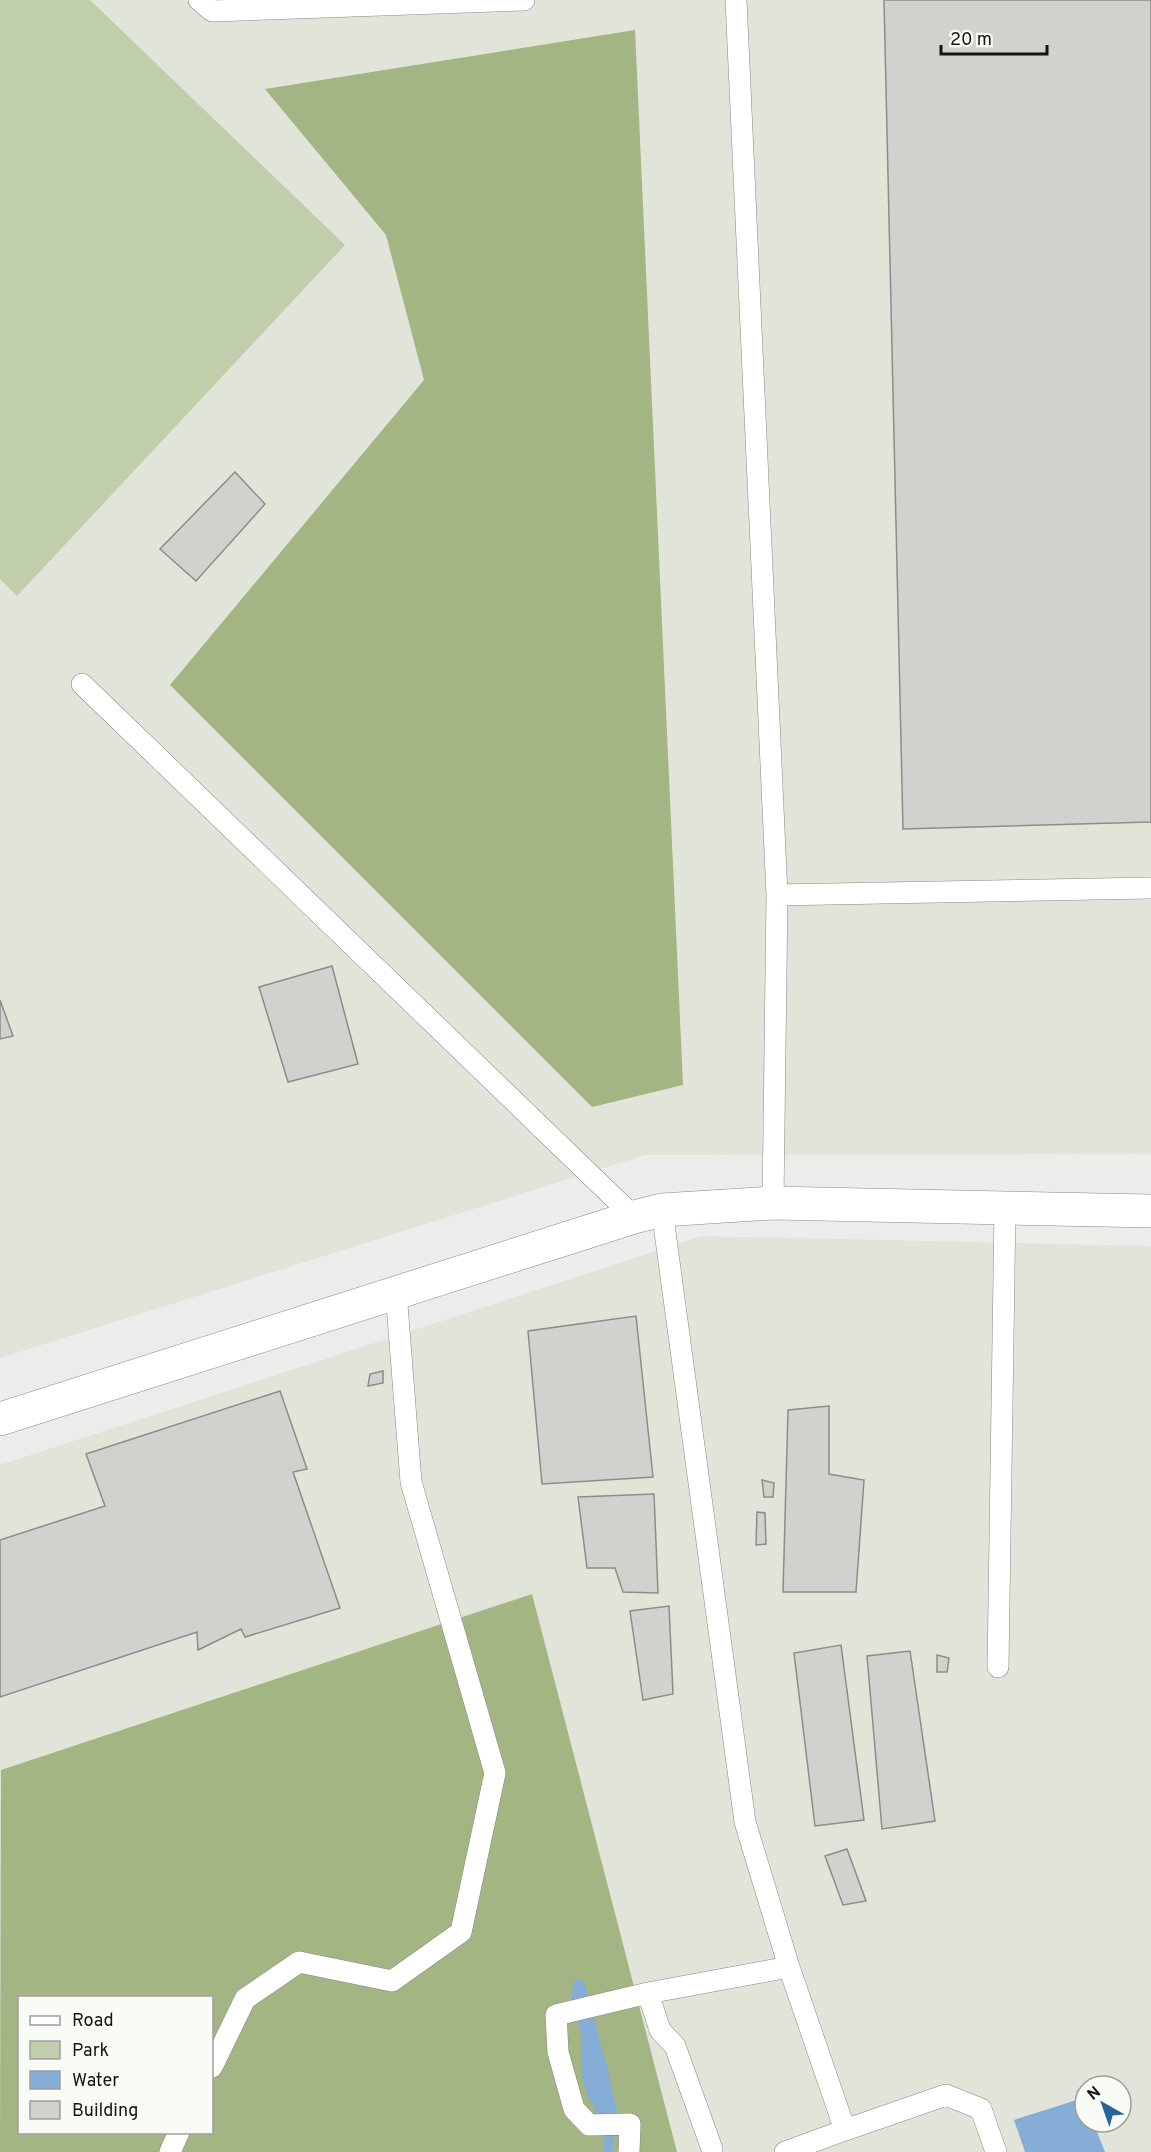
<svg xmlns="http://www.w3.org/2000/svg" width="1151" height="2152" viewBox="0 0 1151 2152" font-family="Overpass,sans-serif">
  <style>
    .built { fill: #e0e4d9; fill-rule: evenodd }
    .green { fill: #c1ceac }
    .forest { fill: #a3b582; fill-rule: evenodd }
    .water { fill: #85add5 }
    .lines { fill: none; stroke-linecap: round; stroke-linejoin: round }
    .stream { stroke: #85add5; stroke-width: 10 }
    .building { fill: #d1d2ce; stroke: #8b8d89; stroke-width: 1.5 }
    .lane-casing { stroke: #878985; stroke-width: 22 }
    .secondary-casing { stroke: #878985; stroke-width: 34 }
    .lane { stroke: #fff; stroke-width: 21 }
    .secondary { stroke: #fff; stroke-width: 33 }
  </style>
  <rect width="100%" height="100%" fill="#ecedea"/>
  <path class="built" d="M0,0H1151V1154L645,1155L0,1358Z
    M702,1236L1151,1246V2152H0V1465ZM20,1998H212V2132H20ZM1085,2086H1121V2122H1085Z"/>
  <path class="green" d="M0,0H90L345,245L17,596L0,579Z"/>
  <path class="forest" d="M635,30L683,1085L592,1107L170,685L424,380L386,235L265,89Z
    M532,1594L677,2152H0L1,1770ZM20,1998H212V2132H20Z"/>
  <path class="water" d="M583,1979L605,2059L619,2118L600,2120L586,2092L581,2074V2035L571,1995L574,1981Z
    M1083,2098L1085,2122H1093L1105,2152H1025L1014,2120Z"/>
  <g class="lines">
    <path class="stream" d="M608,2152L610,2129"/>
  </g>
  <path class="building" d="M884,0H1151V822L903,829Z
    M235,472L265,504L196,581L160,549Z
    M332,966L358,1064L288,1082L259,987Z
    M0,1000L13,1036L0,1039Z
    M636,1316L653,1477L542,1484L528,1331Z
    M383,1371V1383L368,1386L370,1374Z
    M280,1391L307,1469L293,1472L340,1608L245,1637L241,1629L198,1650L197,1632L0,1697V1540L105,1506L86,1454Z
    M829,1406V1474L864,1480L856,1592H783L788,1410Z
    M762,1480L774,1483L773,1497H764Z
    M654,1494L658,1593L623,1592L615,1568H587L578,1497Z
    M757,1512L765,1513L766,1544L756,1545Z
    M669,1606L673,1694L643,1700L630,1611Z
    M841,1645L864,1820L815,1826L794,1653Z
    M910,1651L935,1821L882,1829L867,1656Z
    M937,1655L949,1658L947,1672H937Z
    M847,1849L866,1901L843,1905L825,1856Z"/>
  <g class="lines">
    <defs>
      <path id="lane" d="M199,0L212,11L524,0
        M736,0L777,895L773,1203
        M82,684L634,1217
        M777,895L1151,888
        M662,1210L745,1822L789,1967L845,2130L785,2152
        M998,1667L1005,1208
        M648,1993L660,2030L675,2046L712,2149
        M212,2067L245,1999L299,1962L392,1981L461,1932L495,1773L411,1482L396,1292
        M845,2130L946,2095L981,2109L996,2152
        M170,2152L179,2132
        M629,2152L630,2124L589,2125L574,2109L558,2052L556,2015L648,1993L789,1967"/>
      <path id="secondary" d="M0,1419L634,1217L662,1210L773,1203L1151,1211"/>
    </defs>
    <use href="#lane" class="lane-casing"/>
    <use href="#secondary" class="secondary-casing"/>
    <use href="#lane" class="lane"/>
    <use href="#secondary" class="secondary"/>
  </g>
  <rect x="18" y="1996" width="195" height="138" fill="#f9fbf7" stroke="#9e9f9c" stroke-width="1.5"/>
  <rect x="30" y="2016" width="30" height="9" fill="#ffffff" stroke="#9e9f9c" stroke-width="1.5"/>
  <text x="72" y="2026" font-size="18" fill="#151514">Road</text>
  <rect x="30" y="2041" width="30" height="18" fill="#c1ceac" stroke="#9e9f9c" stroke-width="1.5"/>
  <text x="72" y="2056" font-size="18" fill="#151514">Park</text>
  <rect x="30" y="2071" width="30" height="18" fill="#85add5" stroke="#9e9f9c" stroke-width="1.5"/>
  <text x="72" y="2086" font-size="18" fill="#151514">Water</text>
  <rect x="30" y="2101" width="30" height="18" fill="#d1d2ce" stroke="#9e9f9c" stroke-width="1.5"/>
  <text x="72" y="2116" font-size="18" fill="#151514">Building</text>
  <g transform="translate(1103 2104) rotate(320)"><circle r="28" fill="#f9fbf7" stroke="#9e9f9c" stroke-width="1.5"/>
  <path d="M0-4.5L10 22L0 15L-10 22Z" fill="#29659c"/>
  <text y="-9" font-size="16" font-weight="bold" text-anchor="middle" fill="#151514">N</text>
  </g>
  <path d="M941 45v9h106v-9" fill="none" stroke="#151514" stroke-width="3"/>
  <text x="950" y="45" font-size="18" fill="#151514" stroke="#f9fbf7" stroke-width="4.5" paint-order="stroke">20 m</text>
</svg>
